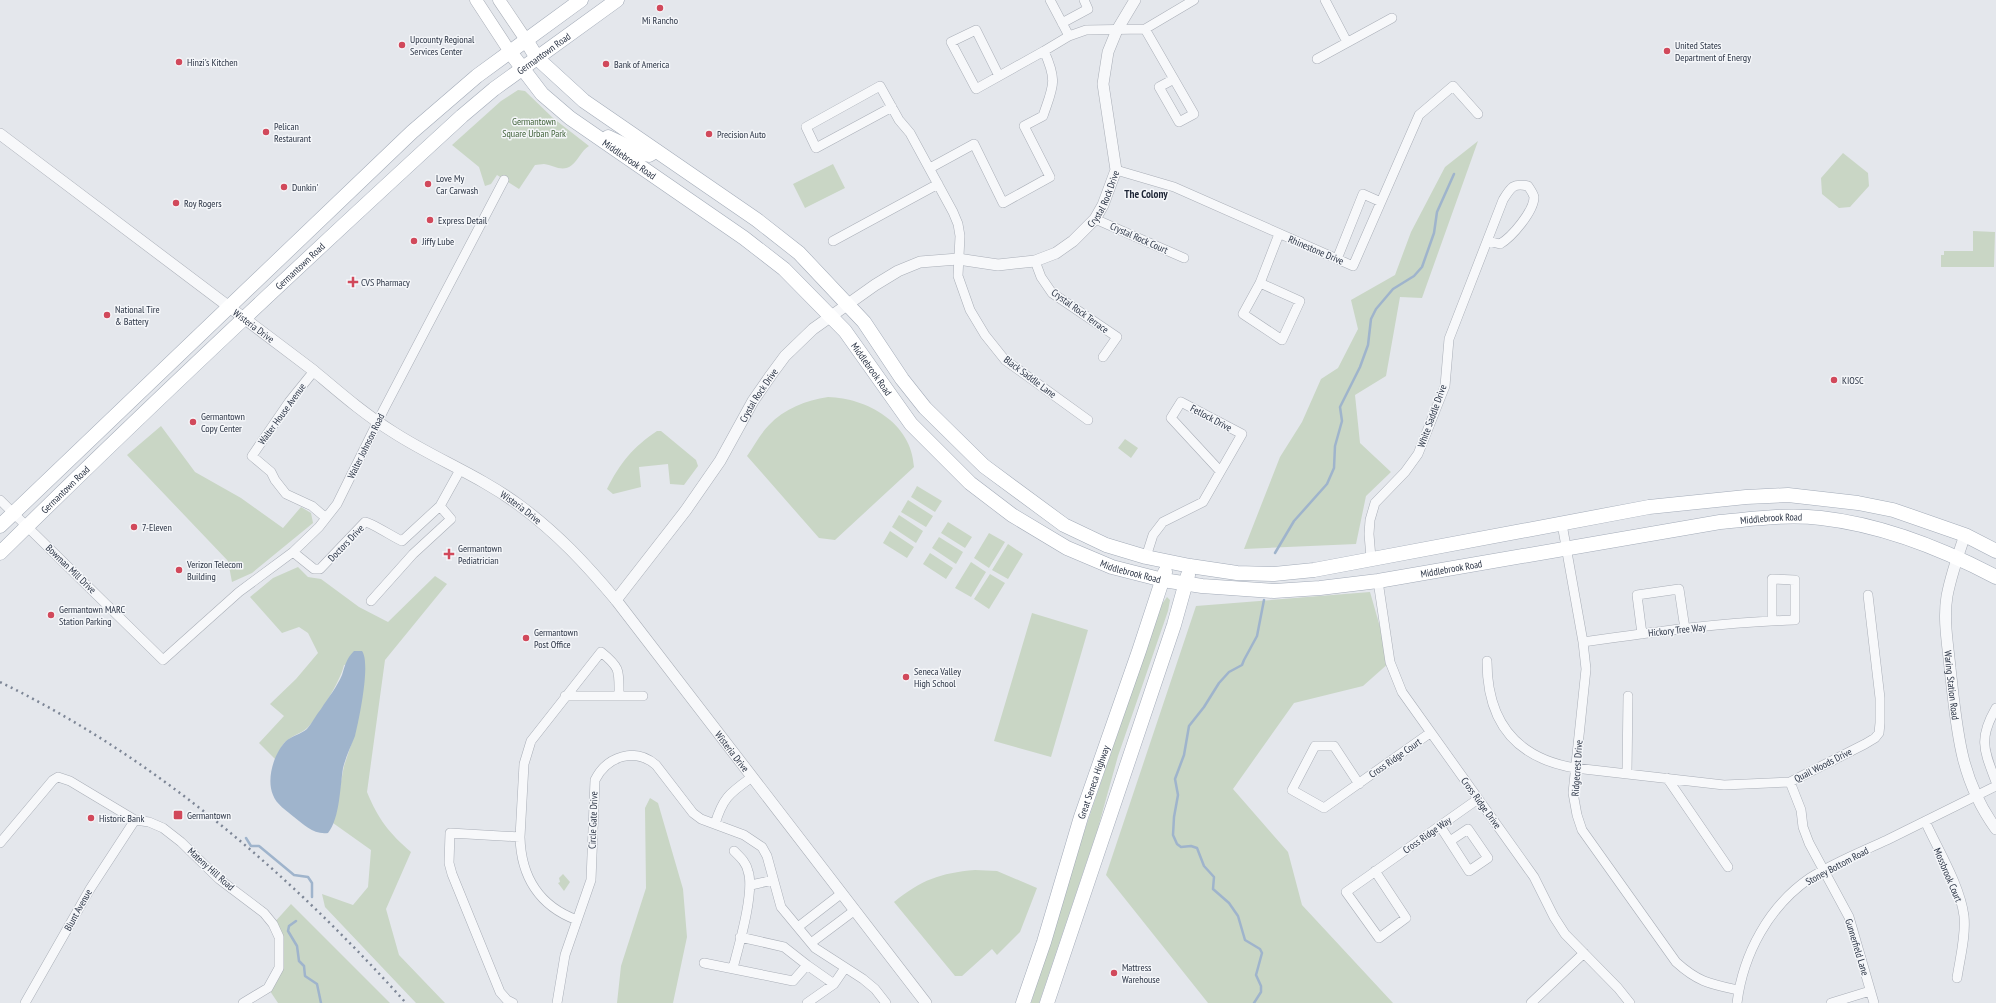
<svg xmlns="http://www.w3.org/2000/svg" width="1996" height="1003" viewBox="0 0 1996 1003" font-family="'PT Sans Narrow',sans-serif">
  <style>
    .green { fill: #c9d6c5 }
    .water { fill: #9fb4cc }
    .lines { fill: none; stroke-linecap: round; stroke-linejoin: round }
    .stream { stroke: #9fb4cc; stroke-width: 2.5 }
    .minor-casing { stroke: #a9aeb7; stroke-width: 10 }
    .tertiary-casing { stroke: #a9aeb7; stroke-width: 12 }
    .secondary-casing { stroke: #a9aeb7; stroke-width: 13 }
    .primary-casing { stroke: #a3abb8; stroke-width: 15 }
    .minor { stroke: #f7f8fa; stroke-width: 9 }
    .tertiary { stroke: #f7f8fa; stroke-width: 11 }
    .secondary { stroke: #fff; stroke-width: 12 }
    .primary { stroke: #fff; stroke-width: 14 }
    .rail { stroke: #7d8696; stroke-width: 2.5; stroke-dasharray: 2 4; stroke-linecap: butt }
    .poi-dot { fill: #d1495b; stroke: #f4f6f9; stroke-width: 1.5 }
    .labels { text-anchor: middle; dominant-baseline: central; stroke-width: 3; stroke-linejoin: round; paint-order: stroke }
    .poi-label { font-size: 10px; fill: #2b3445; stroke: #f4f6f9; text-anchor: start }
    .street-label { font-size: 10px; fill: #2b3445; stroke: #f4f6f9 }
    .park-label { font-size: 10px; fill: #3f6138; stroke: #f4f6f9 }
    .neighbourhood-label { font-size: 11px; font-weight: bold; fill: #1d2536; stroke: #f4f6f9 }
  </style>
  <rect width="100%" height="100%" fill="#e4e7ec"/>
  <path class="green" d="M518,90L525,91L553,118L589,146C581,151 579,159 572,165C562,173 554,165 544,164C541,164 538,165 535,165L519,189L497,175L491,184L485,186L479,167L452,145L501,101Z
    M1478,141L1422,298L1400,297L1386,376L1355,395L1360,443L1391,472L1366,496L1356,544L1244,549L1280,457L1302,422L1321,379L1338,368L1358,329L1351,300L1395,275L1411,232L1445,167Z
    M1843,153L1868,173L1869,186L1850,207L1839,208L1822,194L1821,178Z
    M833,164L845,188L805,208L793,184Z
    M1973,231L1995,232L1994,267H1941V255H1944V251H1973Z
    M828,397C867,398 912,423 914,467L835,540L819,538L747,456C754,446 760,434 769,425C784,409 806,400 828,397Z
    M161,426L195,472L241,498L283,528L301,507L311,513L313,523L252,573L232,582L228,561L127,455Z
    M657,431H661L696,460L698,466L684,485L670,484L668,464L639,467L641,487L613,494L607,489C620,463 633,447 657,431Z
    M1125,439L1138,448L1131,458L1118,448Z
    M917,486L942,501L935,512L911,497Z
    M908,500L933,516L926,527L901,512Z
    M899,515L923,531L916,543L892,527Z
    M948,522L972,537L965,548L941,533Z
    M890,531L914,547L907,558L883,543Z
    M989,533L1005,542L989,568L974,558Z
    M939,537L963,552L956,564L932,548Z
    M1008,544L1023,554L1008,579L992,570Z
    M930,553L953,568L946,579L923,564Z
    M971,562L986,572L971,597L955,588Z
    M298,567L308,577L321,579L359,607L388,622L435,576L447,584L385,660L367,792C378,819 389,833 411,852L386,909L399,955L445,1003H416L325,907L322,894L353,905L368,887L371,850L333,823L344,766L354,736L365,662L344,665C341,680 317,720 306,729C301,733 294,735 289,739C282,743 279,752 275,759L259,743L284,716L270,704L296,679L318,653L308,633L299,627L282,633L250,597L273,578Z
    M990,574L1005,583L989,609L974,599Z
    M1370,592L1390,662L1363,686L1294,703L1233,789L1288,852L1302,905L1393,1003H1208L1106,875L1196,606Z
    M1167,597L1170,600L1168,611L1118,756L1098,828L1039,1003H1031L1071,870L1162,604Z
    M1032,613L1088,630L1051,757L994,741Z
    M650,798L658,803L683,889L687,937L673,1003H617L621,966L646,888L645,808Z
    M975,870L997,871L1037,888L1020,932L997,955L992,949L962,976H955L894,902C921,880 940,873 975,870Z
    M563,874L570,882L564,891L558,883L560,882L559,878Z
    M291,904L390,1003H278L268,988L279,968L273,924Z"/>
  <path class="water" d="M354,651H362C371,663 359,720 355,736C351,746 346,756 343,768C340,786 340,818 328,833C314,835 304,825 294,817C287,811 276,804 273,795C266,779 274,753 286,741C292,736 301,734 307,729C312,723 316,715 321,709C328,698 337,687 342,675C345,666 346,659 354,651Z"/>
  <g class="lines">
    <path class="stream" d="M1275,553L1294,521L1327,484L1334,468L1335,446L1342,421L1340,407L1360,367L1368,345L1371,319L1376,309L1393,289L1414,276L1422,267L1434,233L1437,212L1454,174
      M246,838L251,846H259L294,875L308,877L312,883V897
      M296,921L289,926L288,931L297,946L299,961L304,966L305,976L317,984L321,1003
      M1254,1003L1261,992V986L1256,975L1262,953L1260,949L1245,940L1238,916L1229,903L1213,889L1214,877L1204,866L1197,848L1191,846L1181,847L1177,844L1173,835L1174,817L1178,795L1175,779L1184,755L1189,726L1204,707L1219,683L1229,672L1242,665L1244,660L1257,636L1264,600"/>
    <defs>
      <path id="minor" d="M1050,0L1069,36
        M1325,0L1347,42
        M1062,23L1088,9L1084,0
        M1145,29L1194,114L1179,122L1159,87L1174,79
        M1317,59L1392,18
        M999,76L976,30L951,42L976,89L1044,51
        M892,107L816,148L806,127L880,86L899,120L910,133L953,212L958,224L960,236L958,276L970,310L985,335L1005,360L1088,420
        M930,168L974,144L1003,203L1050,177L1024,126L1043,116C1053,86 1058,82 1044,51L1069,36L1086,30L1145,29L1194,0
        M1116,170L1174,187L1353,266L1419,115L1453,86L1478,114
        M1095,219L1184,258
        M833,241L938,184
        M1337,259L1363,194L1381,202
        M1035,261L1041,277L1052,293L1117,337L1103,357
        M1260,283L1300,301L1282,340L1243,314L1260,283L1279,234
        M314,371L289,402L252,456L271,472L275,480L286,494L312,506L326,518
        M0,500L163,660L239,592L293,552L319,527L337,504L384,409L504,180
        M1562,524L1583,642L1586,669L1573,793L1577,815L1582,830L1676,962C1698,982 1710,984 1738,990
        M293,552L314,569H320L365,522C370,522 395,538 402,541L440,506L460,470
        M1146,557L1153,535L1163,522L1203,502L1242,434L1181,402L1171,418L1220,471
        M1371,558L1369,534L1370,520L1375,503L1405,472L1418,454L1445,386L1449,339L1503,200C1511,187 1513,183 1528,186C1530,189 1533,193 1534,197C1534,211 1512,237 1500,244L1488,241
        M1378,581L1390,662L1402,692L1534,877L1554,917L1565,934L1618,988L1630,1003
        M371,601L413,554L451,519L440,506
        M1642,634L1637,595L1679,589L1685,629
        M1583,642C1653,632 1724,622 1795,620V580L1772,579V620
        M1487,661C1487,721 1515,758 1575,768L1724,785L1790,782L1865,744L1875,738L1879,733L1880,723V698L1868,595
        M619,696H643
        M1996,708C1978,739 1984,750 1996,782
        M1627,773L1628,696
        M1667,778L1728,867
        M1790,782L1801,810L1803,827L1809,843L1849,917L1874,1003
        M1359,784L1334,746H1315L1292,790L1324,808L1430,733
        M1925,821C1938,850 1960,885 1964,916C1966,936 1960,958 1957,978
        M715,824C723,797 730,793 752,777
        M1440,826L1469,871L1488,858L1468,829L1450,841
        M520,837L524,764L531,741L601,652C621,668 619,671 619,696H565
        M0,843L53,780L58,777L70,781L135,820L149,822L163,828L181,842L219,879L264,913L273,924L279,937V968L268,988L243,1003
        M1375,871L1406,918L1379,938L1346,892L1478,799
        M751,885L773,880
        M798,927L842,893
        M740,937L784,947L807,965
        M811,943L855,910
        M704,963L793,981L807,965L834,984
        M733,968C739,945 755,891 748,871C746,862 740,857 734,851
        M25,1003L90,889L135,820
        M513,1003L507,1000L500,992L452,874L449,863L450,833L520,837C521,876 539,906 577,920
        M557,1003L565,955L591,880L595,780C607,756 635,747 656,765L693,813L701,819L744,835L762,847L767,856L781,907L815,948L863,979L875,989L886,1003
        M807,1003L834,984L845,968
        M1531,1003L1584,953
        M1737,1003C1743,954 1769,906 1810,878C1833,863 1861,852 1887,840C1923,822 1960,804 1996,786
        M1831,1003L1870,991"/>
      <g id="tertiary">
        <path id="s1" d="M0,134L314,371C339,392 364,414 393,432C433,458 480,476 519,505C557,533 586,564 616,600L926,1003"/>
        <path id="s2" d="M1965,535C1958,555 1951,575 1947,596C1943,620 1948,645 1950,668C1957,729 1959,778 1996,829"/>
        <path id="s3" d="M616,600L686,510L720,461L753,401L771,375L785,356L813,329L875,285L898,271L920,262L958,259L998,265L1035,261L1056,253L1073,241L1095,219L1103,205L1116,170L1103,84L1108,52L1117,30L1135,0"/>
      </g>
      <path id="secondary" d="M476,0L510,52
        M499,0L526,40"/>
      <g id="primary">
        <path d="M526,40L537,58L584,101L757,220L799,253L864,322L902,379L925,408L984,466L1064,525L1106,545L1146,557L1190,566L1237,573L1274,574L1314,570L1649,507L1746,497L1788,495L1858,503L1893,510L1965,535L1996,551"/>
        <path id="s4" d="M510,52L542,94L570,118L744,238L784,269L845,331L911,424L970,483L1012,515L1067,548L1112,567L1163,580L1202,586L1274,591L1320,588L1378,581L1720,522C1754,519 1787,514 1821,518C1883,525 1941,548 1996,577"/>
        <path d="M608,137L644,154L649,155L656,151"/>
        <path d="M0,526L412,132L477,76L581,0"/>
        <path id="s5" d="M0,553C151,404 306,259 462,116L494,89L617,0"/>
        <path id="s6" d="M1023,1003L1044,942L1081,817L1139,651L1165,572"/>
        <path d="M1047,1003L1174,625L1188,575"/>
      </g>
    </defs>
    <use href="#minor" class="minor-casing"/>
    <use href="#tertiary" class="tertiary-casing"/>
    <use href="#secondary" class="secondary-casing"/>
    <use href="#primary" class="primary-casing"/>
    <use href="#minor" class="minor"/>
    <use href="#tertiary" class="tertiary"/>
    <use href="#secondary" class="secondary"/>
    <use href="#primary" class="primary"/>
    <path class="rail" d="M0,682C156,758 291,875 406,1003"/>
  </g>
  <g class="poi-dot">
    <circle cx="660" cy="8" r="4"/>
    <circle cx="402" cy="45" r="4"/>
    <circle cx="1667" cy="51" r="4"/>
    <circle cx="179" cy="62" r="4"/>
    <circle cx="606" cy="64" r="4"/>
    <circle cx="266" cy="132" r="4"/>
    <circle cx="709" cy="134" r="4"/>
    <circle cx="428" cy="184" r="4"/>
    <circle cx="284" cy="187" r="4"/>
    <circle cx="176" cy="203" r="4"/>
    <circle cx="430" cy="220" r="4"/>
    <circle cx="414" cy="241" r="4"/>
    <path d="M351 276h4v4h4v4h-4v4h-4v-4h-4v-4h4z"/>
    <circle cx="107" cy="315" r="4"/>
    <circle cx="1834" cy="380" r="4"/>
    <circle cx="193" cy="422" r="4"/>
    <circle cx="134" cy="527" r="4"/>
    <path d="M447 548h4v4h4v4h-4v4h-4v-4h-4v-4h4z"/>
    <circle cx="179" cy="570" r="4"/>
    <circle cx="51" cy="615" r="4"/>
    <circle cx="526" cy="638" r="4"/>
    <circle cx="906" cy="677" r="4"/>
    <rect x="173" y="810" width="10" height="10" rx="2"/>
    <circle cx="91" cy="818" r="4"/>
    <circle cx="1114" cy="973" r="4"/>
  </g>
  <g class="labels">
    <g class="poi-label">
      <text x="660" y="20" text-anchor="middle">Mi Rancho</text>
      <text x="410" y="39">Upcounty Regional<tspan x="410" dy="12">Services Center</tspan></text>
      <text x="1675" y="45">United States<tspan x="1675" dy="12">Department of Energy</tspan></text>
      <text x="187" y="62">Hinzi's Kitchen</text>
      <text x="614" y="64">Bank of America</text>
      <text x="274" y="126">Pelican<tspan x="274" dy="12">Restaurant</tspan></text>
      <text x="717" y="134">Precision Auto</text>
      <text x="436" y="178">Love My<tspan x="436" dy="12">Car Carwash</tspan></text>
      <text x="292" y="187">Dunkin'</text>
      <text x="184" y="203">Roy Rogers</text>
      <text x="438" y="220">Express Detail</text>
      <text x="422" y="241">Jiffy Lube</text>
      <text x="361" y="282">CVS Pharmacy</text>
      <text x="115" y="309">National Tire<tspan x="115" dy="12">&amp; Battery</tspan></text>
      <text x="1842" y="380">KIOSC</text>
      <text x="201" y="416">Germantown<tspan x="201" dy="12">Copy Center</tspan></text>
      <text x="142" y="527">7-Eleven</text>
      <text x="458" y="548">Germantown<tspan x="458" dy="12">Pediatrician</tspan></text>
      <text x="187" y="564">Verizon Telecom<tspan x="187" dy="12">Building</tspan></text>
      <text x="59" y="609">Germantown MARC<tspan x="59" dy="12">Station Parking</tspan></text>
      <text x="534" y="632">Germantown<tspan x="534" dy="12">Post Office</tspan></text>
      <text x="914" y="671">Seneca Valley<tspan x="914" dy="12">High School</tspan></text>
      <text x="187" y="815">Germantown</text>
      <text x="99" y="818">Historic Bank</text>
      <text x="1122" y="967">Mattress<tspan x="1122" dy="12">Warehouse</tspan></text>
    </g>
    <g class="street-label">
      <text stroke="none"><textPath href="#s5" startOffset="739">Germantown Road</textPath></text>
      <text stroke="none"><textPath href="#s4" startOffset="162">Middlebrook Road</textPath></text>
      <text stroke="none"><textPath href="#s3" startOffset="675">Crystal Rock Drive</textPath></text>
      <text transform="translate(1139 238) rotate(24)">Crystal Rock Court</text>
      <text transform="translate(1316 250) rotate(23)">Rhinestone Drive</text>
      <text stroke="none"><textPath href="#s5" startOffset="415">Germantown Road</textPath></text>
      <text transform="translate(1080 311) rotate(36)">Crystal Rock Terrace</text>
      <text stroke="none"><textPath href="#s1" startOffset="318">Wisteria Drive</textPath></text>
      <text stroke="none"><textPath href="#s4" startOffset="485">Middlebrook Road</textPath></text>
      <text transform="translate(1030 377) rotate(37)">Black Saddle Lane</text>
      <text stroke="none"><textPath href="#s3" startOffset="250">Crystal Rock Drive</textPath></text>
      <text transform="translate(282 414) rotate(-54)">Walter House Avenue</text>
      <text transform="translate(1432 416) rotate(-70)">White Saddle Drive</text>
      <text transform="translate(1211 418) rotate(28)">Fetlock Drive</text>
      <text transform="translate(366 446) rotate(-64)">Walter Johnson Road</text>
      <text stroke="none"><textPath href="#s5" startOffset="91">Germantown Road</textPath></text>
      <text stroke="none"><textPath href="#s1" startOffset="642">Wisteria Drive</textPath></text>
      <text stroke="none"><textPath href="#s4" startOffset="1469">Middlebrook Road</textPath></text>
      <text transform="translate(346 543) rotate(-46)">Doctors Drive</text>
      <text stroke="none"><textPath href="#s4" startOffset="1145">Middlebrook Road</textPath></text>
      <text transform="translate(71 569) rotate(44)">Bowman Mill Drive</text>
      <text stroke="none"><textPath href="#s4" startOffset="821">Middlebrook Road</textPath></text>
      <text transform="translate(1677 630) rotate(-6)">Hickory Tree Way</text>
      <text stroke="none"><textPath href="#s2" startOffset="153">Waring Station Road</textPath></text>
      <text stroke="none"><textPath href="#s1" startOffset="966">Wisteria Drive</textPath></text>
      <text transform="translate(1395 758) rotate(-35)">Cross Ridge Court</text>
      <text transform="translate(1823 765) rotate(-27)">Quail Woods Drive</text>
      <text transform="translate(1577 768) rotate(-86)">Ridgecrest Drive</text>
      <text stroke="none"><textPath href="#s6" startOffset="232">Great Seneca Highway</textPath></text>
      <text transform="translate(1481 803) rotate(54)">Cross Ridge Drive</text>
      <text transform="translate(593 820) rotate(-88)">Circle Gate Drive</text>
      <text transform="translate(1427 835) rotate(-35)">Cross Ridge Way</text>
      <text transform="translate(1837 866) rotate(-28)">Stoney Bottom Road</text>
      <text transform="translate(211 869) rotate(42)">Mateny Hill Road</text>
      <text transform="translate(1948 875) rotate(67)">Mossbrook Court</text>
      <text transform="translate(78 910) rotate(-61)">Blunt Avenue</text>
      <text transform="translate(1857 947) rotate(73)">Gunnerfield Lane</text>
    </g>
    <g class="park-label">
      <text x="534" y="121">Germantown<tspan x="534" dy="12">Square Urban Park</tspan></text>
    </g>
    <g class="neighbourhood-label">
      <text x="1146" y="194">The Colony</text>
    </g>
  </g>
</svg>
